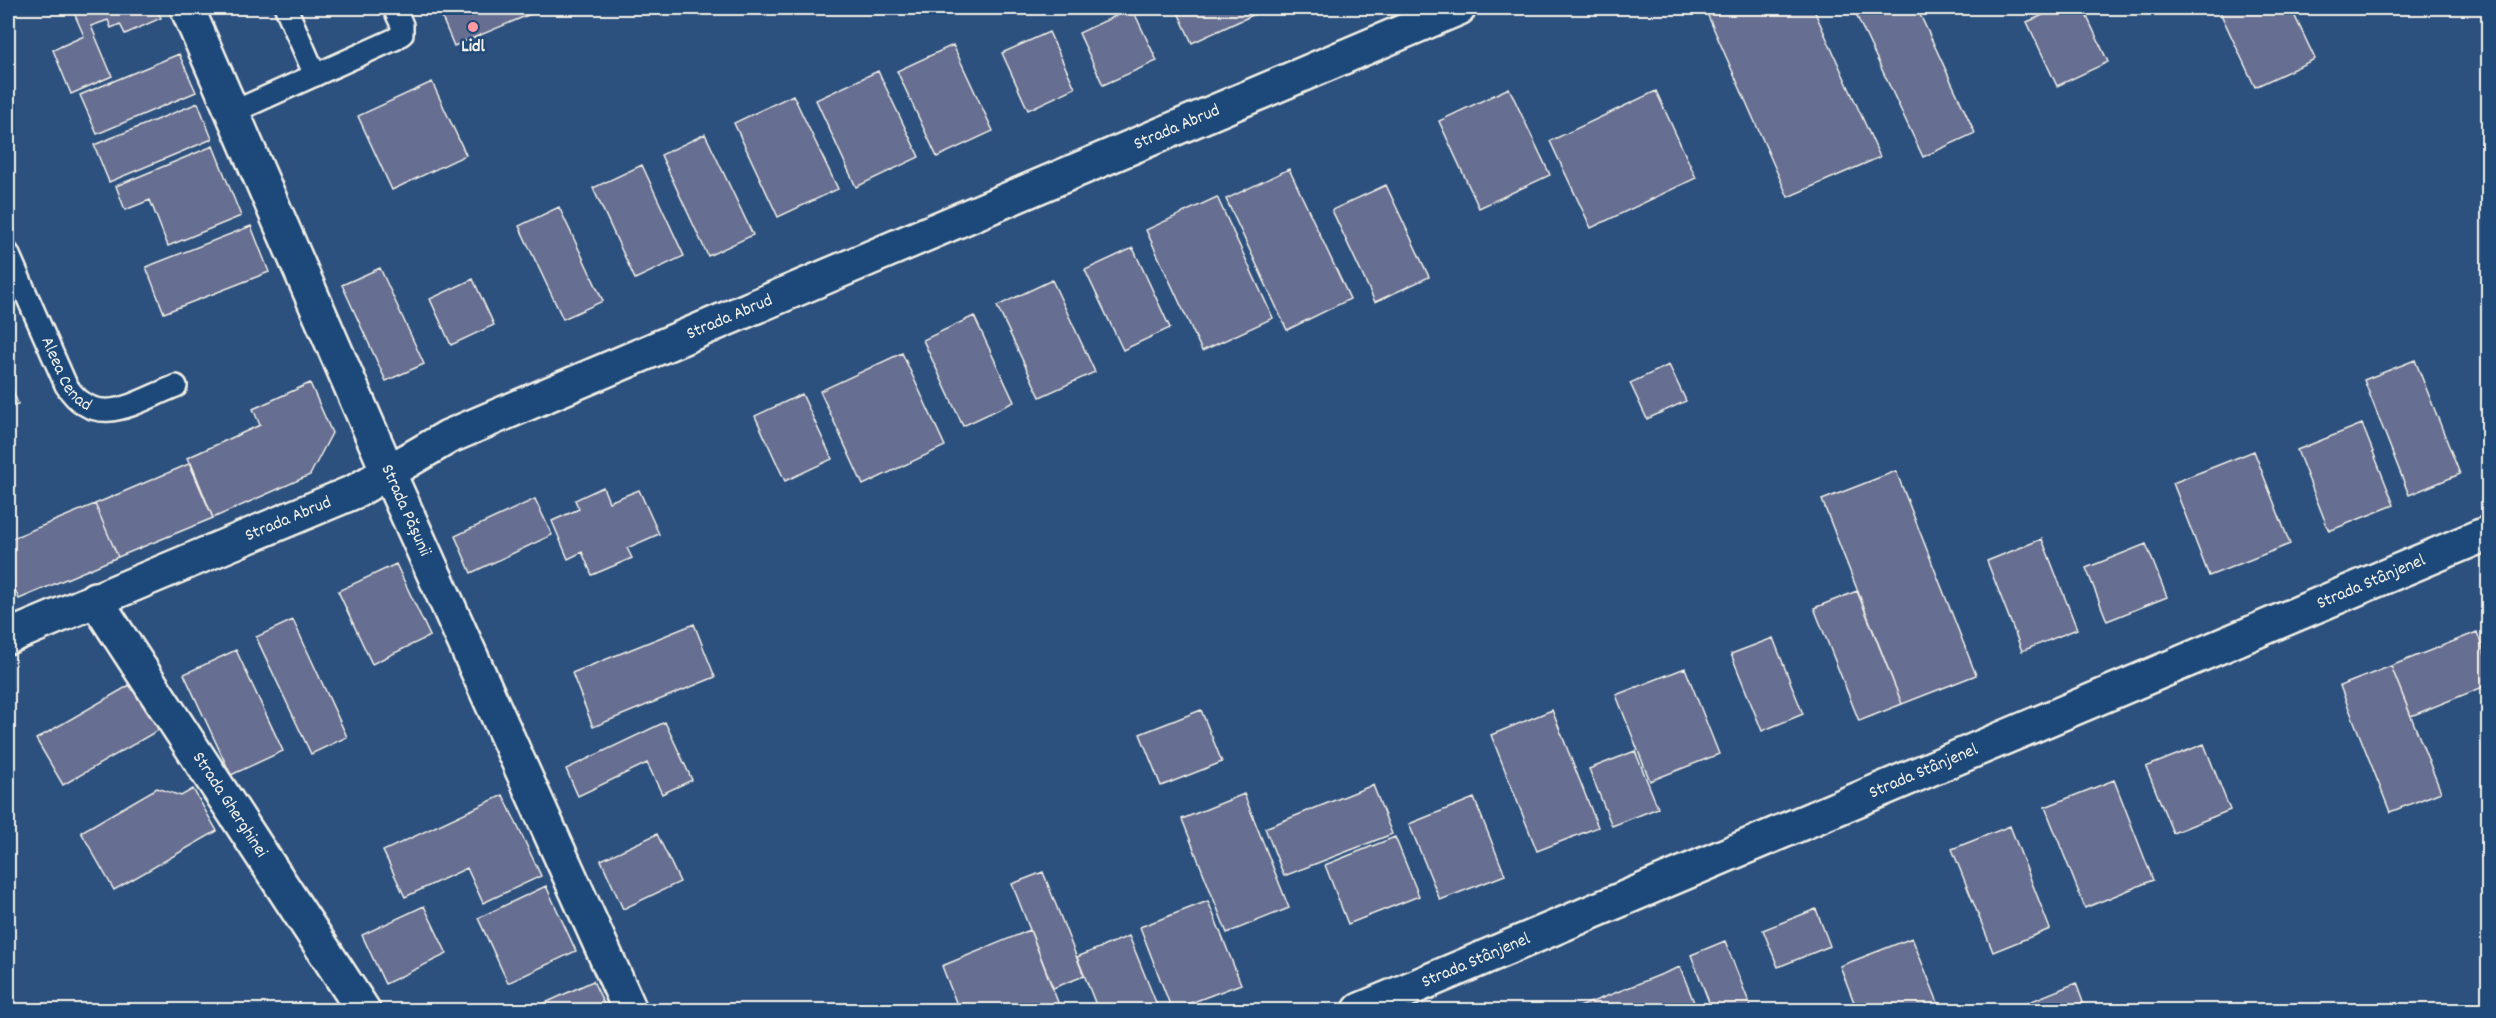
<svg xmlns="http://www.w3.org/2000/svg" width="2496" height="1018" viewBox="0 0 2496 1018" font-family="Dekko,sans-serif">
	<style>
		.building { fill: #666e92; stroke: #f4f1e8; stroke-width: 1.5 }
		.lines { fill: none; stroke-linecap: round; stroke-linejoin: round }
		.service-casing { stroke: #f4f1e8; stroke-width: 26 }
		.minor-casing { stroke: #f4f1e8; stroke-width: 38 }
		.tertiary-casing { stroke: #f4f1e8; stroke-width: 38 }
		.service { stroke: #1f4a7a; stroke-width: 21 }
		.minor { stroke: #1f4a7a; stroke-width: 33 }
		.tertiary { stroke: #1f4a7a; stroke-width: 33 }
		.poi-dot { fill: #ff9aa2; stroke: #1f4a7a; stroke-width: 2 }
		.labels { text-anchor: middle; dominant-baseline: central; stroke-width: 5; stroke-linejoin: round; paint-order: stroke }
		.poi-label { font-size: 18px; font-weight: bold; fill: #f4f1e8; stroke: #1f4a7a }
		.street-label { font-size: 18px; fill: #f4f1e8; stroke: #1f4a7a }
	</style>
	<rect width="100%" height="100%" fill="#2d517f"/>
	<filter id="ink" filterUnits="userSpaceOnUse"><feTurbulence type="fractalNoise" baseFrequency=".0167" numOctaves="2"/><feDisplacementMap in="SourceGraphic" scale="12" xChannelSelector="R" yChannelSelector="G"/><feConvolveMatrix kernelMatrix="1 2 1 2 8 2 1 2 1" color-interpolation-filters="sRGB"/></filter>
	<g filter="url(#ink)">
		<path class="building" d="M 72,8 L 156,8 L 161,18 L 125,34 L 120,24 L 111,28 L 108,20 L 91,26 L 112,76 L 71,94 L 53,50 L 84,36 Z
			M 438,8 L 545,8 L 454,46 Z
			M 1132,8 L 1157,61 L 1103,85 L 1079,33 Z
			M 1176,8 L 1268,8 L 1192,43 Z
			M 1709,8 L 1813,8 L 1880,157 L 1788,197 L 1705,9 Z
			M 1853,8 L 1917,8 L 1975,133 L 1923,157 Z
			M 2059,8 L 2083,8 L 2108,62 L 2057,86 L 2027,22 Z
			M 2225,8 L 2291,8 L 2315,59 L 2255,87 L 2219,10 Z
			M 1049,32 L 1075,88 L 1028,110 L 1002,53 Z
			M 953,45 L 993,131 L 937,157 L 897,71 Z
			M 179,54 L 196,92 L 97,134 L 80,95 Z
			M 878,71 L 919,157 L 856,187 L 816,100 Z
			M 432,82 L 466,155 L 392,190 L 358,116 Z
			M 1509,88 L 1550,175 L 1479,208 L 1439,121 Z
			M 1656,91 L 1696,178 L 1591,228 L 1550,141 Z
			M 793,95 L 838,189 L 778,217 L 734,123 Z
			M 198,103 L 212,139 L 109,182 L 94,145 Z
			M 705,134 L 753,235 L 708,256 L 661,155 Z
			M 213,146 L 241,216 L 168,246 L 150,200 L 125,210 L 116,186 Z
			M 642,165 L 684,256 L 635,279 L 593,188 Z
			M 1289,169 L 1350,299 L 1287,330 L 1226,199 Z
			M 1386,185 L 1429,277 L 1375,302 L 1332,210 Z
			M 1217,197 L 1273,318 L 1202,351 L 1146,230 Z
			M 559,207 L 603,301 L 563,319 L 519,226 Z
			M 251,226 L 269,272 L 164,313 L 146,267 Z
			M 1133,248 L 1170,328 L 1123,350 L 1085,270 Z
			M 380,268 L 424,364 L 386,381 L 342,285 Z
			M 473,279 L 494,325 L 451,345 L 430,299 Z
			M 1052,280 L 1095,372 L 1040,397 L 997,306 Z
			M 974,316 L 1014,402 L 963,426 L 923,340 Z
			M 902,353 L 945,446 L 863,485 L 820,391 Z
			M 2415,360 L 2460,474 L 2409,495 L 2364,380 Z
			M 1669,365 L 1686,401 L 1647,419 L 1630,383 Z
			M 8,377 L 18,404 L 8,409 Z
			M 310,383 L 332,433 L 310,475 L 213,518 L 187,458 L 260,425 L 253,409 Z
			M 802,394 L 832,459 L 785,481 L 755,416 Z
			M 2362,424 L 2394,505 L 2329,531 L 2297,450 Z
			M 2254,451 L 2290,544 L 2209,576 L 2173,483 Z
			M 191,463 L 213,518 L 118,557 L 95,504 Z
			M 1896,471 L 1976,675 L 1902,704 L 1822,500 Z
			M 603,487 L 609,502 L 639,490 L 659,534 L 627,548 L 632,558 L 592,575 L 582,552 L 568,559 L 552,521 L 579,509 L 575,500 Z
			M 535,499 L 552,535 L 471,573 L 455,536 Z
			M 95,504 L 118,557 L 19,599 L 8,574 L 8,540 Z
			M 2042,539 L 2077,629 L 2022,651 L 1987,561 Z
			M 2146,544 L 2167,597 L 2107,621 L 2086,568 Z
			M 396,564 L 430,636 L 372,664 L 338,591 Z
			M 8,574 L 15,591 L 8,594 Z
			M 1857,591 L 1902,704 L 1859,721 L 1814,608 Z
			M 293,620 L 347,737 L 311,754 L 256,637 Z
			M 694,624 L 715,677 L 593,727 L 572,673 Z
			M 2477,632 L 2488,663 L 2488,685 L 2411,716 L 2391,666 Z
			M 1773,638 L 1803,714 L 1762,731 L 1731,654 Z
			M 236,650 L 283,751 L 231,775 L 184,674 Z
			M 2391,666 L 2441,792 L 2390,812 L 2340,686 Z
			M 1685,668 L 1719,754 L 1650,781 L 1616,695 Z
			M 135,682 L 162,728 L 63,785 L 36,739 Z
			M 1201,710 L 1222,762 L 1161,786 L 1140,734 Z
			M 1552,710 L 1598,827 L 1537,851 L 1491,735 Z
			M 665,722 L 692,780 L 662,794 L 647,763 L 578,796 L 566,769 Z
			M 2204,744 L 2230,810 L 2173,833 L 2146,767 Z
			M 1635,751 L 1658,808 L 1612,826 L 1589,769 Z
			M 2114,780 L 2153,880 L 2085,908 L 2045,807 Z
			M 1373,785 L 1392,834 L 1284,876 L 1265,828 Z
			M 157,788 L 181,796 L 193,789 L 217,831 L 114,890 L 81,832 Z
			M 1244,794 L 1289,908 L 1227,933 L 1182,819 Z
			M 503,795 L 541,876 L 483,903 L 467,868 L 405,897 L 383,851 Z
			M 1474,798 L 1505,875 L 1440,900 L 1409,824 Z
			M 2010,826 L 2050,929 L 1993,952 L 1952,849 Z
			M 657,834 L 680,882 L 623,909 L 601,860 Z
			M 1395,837 L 1419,896 L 1348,924 L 1325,865 Z
			M 1043,872 L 1084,976 L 1053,988 L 1012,884 Z
			M 546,886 L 576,951 L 508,983 L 478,918 Z
			M 1208,901 L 1241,984 L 1172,1010 L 1140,927 Z
			M 424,906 L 447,954 L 385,984 L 362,935 Z
			M 1816,909 L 1830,946 L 1778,967 L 1763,930 Z
			M 1030,930 L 1061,1010 L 959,1010 L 942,966 Z
			M 1129,936 L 1159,1010 L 1098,1010 L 1077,957 Z
			M 1912,938 L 1941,1010 L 1857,1010 L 1840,966 Z
			M 1725,941 L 1752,1010 L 1712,1010 L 1691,955 Z
			M 1680,967 L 1697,1010 L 1572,1010 Z
			M 593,981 L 607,1010 L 530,1010 Z
			M 2076,983 L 2084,1005 L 2070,1010 L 2025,1010 L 2022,1005 Z"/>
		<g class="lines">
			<g class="service-casing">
				<g id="service">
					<path d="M 286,8 L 315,75"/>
					<path d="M 233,112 L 395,39 L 402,34 L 402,25 L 394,8"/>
					<path id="s1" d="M 8,253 L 66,385 C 96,432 135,402 176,386"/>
				</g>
			</g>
			<g class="minor-casing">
				<g id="minor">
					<path id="s2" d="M 95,599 L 363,1010"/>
					<path id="s3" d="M 8,637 L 356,491 L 448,437 L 1459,8"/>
					<path id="s4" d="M 1360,1010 L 2488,533"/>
				</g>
			</g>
			<g class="tertiary-casing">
				<g id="tertiary">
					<path id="s5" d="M 187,8 L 389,474 L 630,1010"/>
				</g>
			</g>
			<use href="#service" class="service"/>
			<use href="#minor" class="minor"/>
			<use href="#tertiary" class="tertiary"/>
		</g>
	</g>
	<circle class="poi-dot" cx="473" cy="27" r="6"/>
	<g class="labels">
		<g class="poi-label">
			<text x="473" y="47">Lidl</text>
		</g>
		<g class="street-label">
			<text stroke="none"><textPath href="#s3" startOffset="1276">Strada Abrud</textPath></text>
			<text stroke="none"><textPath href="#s3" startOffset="790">Strada Abrud</textPath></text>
			<text stroke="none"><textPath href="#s1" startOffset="135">Aleea Cenad</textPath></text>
			<text stroke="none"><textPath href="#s5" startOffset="548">Strada Pășunii</textPath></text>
			<text stroke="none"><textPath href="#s3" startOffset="304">Strada Abrud</textPath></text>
			<text stroke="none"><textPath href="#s4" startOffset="1098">Strada Stânjenel</textPath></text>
			<text stroke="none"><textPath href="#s4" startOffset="612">Strada Stânjenel</textPath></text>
			<text stroke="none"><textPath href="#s2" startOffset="246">Strada Gherghinei</textPath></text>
			<text stroke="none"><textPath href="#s4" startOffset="126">Strada Stânjenel</textPath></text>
		</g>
	</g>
	<rect width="2496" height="1018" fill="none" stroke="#1f4a7a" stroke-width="30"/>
	<rect x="15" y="15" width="2466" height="988" fill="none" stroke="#f4f1e8" stroke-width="2" filter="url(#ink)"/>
</svg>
